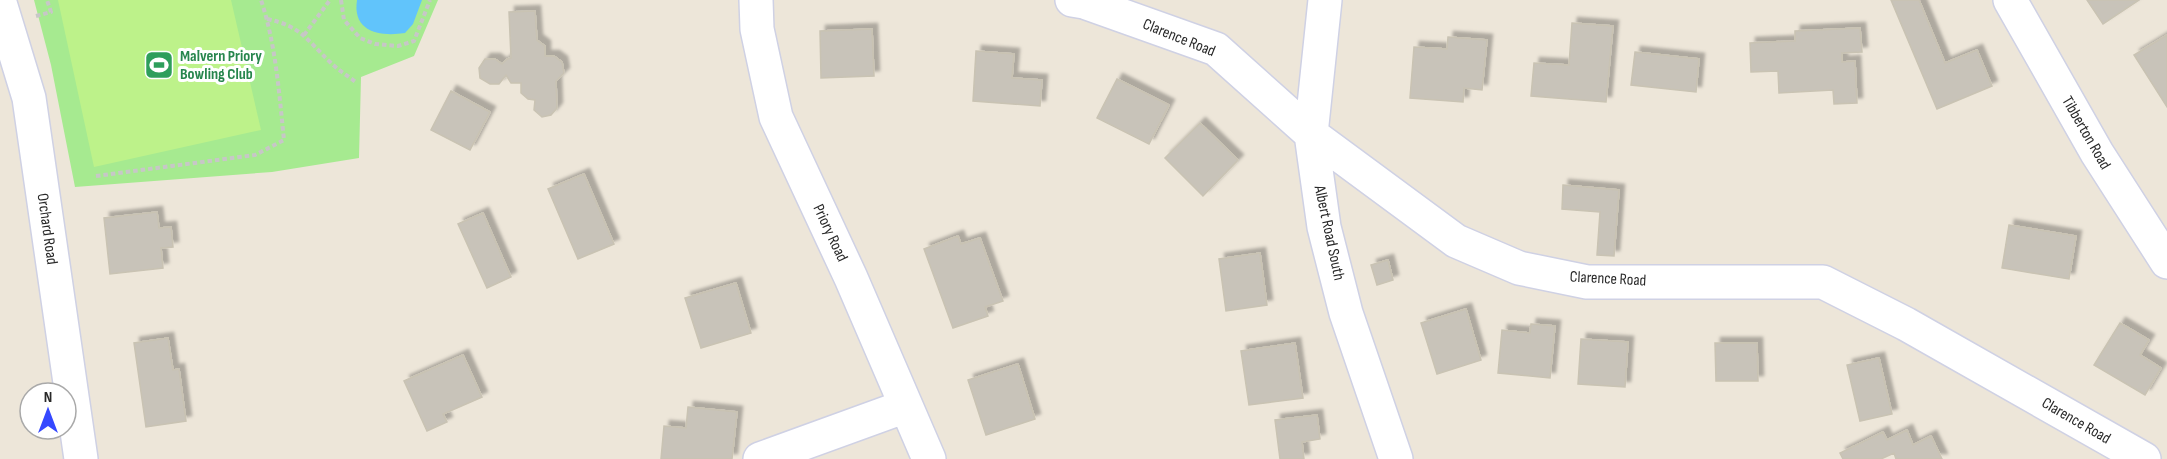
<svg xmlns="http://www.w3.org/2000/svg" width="2167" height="459" viewBox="0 0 2167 459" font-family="'Sofia Sans Condensed',sans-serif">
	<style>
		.green { fill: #a6ea90 }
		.pitch { fill: #bdf28a }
		.water { fill: #61c4fb }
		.building { fill: #c8c3b9; stroke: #c9c3b3; stroke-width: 1.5; filter: url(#shadow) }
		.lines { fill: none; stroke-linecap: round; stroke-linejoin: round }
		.minor-casing { stroke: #cfd1e4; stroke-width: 36 }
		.path { stroke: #c7c7c7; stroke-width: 4; stroke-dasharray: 4.5 3; stroke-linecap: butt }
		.minor { stroke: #fff; stroke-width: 33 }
		.labels { text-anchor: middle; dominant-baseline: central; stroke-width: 6; stroke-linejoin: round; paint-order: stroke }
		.street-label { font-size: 16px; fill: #292929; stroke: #fff }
		.leisure-label { font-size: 16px; font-weight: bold; fill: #27864d; stroke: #fff; text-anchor: start }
	</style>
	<defs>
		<filter id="shadow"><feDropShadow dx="5.5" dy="-5.5" stdDeviation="1.5" flood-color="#0004"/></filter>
	</defs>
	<rect width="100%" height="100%" fill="#ede6d9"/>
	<path class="green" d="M 34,0 L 438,0 L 414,56 L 361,77 L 359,158 L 272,172 L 75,187 L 51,65 Z"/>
	<path class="pitch" d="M 58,0 L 231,0 L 261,130 L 94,167 Z"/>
	<path class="water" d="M 357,0 L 422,0 L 413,24 L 405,33 C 380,37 352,32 357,0 Z"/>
	<path class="building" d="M 1891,0 L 1919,0 L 1945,63 L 1977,50 L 1992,86 L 1937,109 Z
		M 2087,0 L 2139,0 L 2103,24 Z
		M 535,11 L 537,40 L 545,46 L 545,56 L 554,56 L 562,62 L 564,73 L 556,81 L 557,108 L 551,115 L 542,117 L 534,110 L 535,100 L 528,99 L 521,93 L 521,83 L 511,83 L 506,75 L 499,84 L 490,84 L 480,78 L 479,68 L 485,59 L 495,59 L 502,64 L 507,59 L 511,58 L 509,12 Z
		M 1572,23 L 1613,26 L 1606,102 L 1531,96 L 1534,63 L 1569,65 Z
		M 1860,28 L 1862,52 L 1842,53 L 1842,62 L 1855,61 L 1857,103 L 1834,104 L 1833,90 L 1779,93 L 1778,71 L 1751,72 L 1750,43 L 1795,41 L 1795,31 Z
		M 872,29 L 874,76 L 821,78 L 820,31 Z
		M 2167,35 L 2167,107 L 2134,55 Z
		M 1448,37 L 1487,40 L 1482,90 L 1464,88 L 1463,102 L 1410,98 L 1414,47 L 1447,49 Z
		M 976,51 L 1014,54 L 1012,78 L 1042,80 L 1040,106 L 973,101 Z
		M 1635,52 L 1699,59 L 1696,92 L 1631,85 Z
		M 1117,79 L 1169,105 L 1149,144 L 1097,118 Z
		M 451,91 L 490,112 L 470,150 L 431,130 Z
		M 1200,123 L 1238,160 L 1203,196 L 1165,158 Z
		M 584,174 L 614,244 L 578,259 L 548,189 Z
		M 1563,185 L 1619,190 L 1614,256 L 1597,255 L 1600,212 L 1562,209 Z
		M 157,212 L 159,228 L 171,227 L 173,247 L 161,248 L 163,268 L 110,274 L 104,218 Z
		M 483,213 L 511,277 L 487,288 L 458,224 Z
		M 2009,225 L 2076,236 L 2069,279 L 2002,268 Z
		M 958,236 L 961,244 L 980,238 L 1003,301 L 985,307 L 988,316 L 953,328 L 924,249 Z
		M 1260,253 L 1267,305 L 1226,311 L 1219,259 Z
		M 1388,260 L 1393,280 L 1377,285 L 1371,265 Z
		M 736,283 L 751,333 L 701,348 L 685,298 Z
		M 1466,309 L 1481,360 L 1437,374 L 1421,323 Z
		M 2120,323 L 2149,340 L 2140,355 L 2161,368 L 2145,395 L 2094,365 Z
		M 1531,324 L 1555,326 L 1550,378 L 1498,373 L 1502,330 L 1530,333 Z
		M 168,338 L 173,370 L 179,369 L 186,421 L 146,427 L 134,343 Z
		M 1581,339 L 1628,342 L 1625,387 L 1578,384 Z
		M 1295,343 L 1303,398 L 1249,405 L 1241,351 Z
		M 1715,343 L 1757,343 L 1758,381 L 1716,381 Z
		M 463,355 L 482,397 L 443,414 L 447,422 L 427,431 L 404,381 Z
		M 1879,358 L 1892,414 L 1860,421 L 1847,365 Z
		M 1018,364 L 1035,419 L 986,435 L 968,380 Z
		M 688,407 L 737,412 L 732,459 L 661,459 L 664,426 L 686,428 Z
		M 1317,415 L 1320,439 L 1302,442 L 1304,459 L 1280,459 L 1275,420 Z
		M 1907,430 L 1913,445 L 1931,436 L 1942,459 L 1896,459 L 1894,453 L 1881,459 L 1843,459 L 1840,453 L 1883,432 L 1887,440 Z"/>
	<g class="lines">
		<g class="minor-casing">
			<path id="minor" d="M 756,0 L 757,29 L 776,117 L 851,278 L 929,459
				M 1072,0 L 1084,2 L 1216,49 L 1311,134 L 1456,241 L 1519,268 L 1587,282 L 1823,282 L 1906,324 L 2144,459
				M 1325,0 L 1311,134 L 1324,227 L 1346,313 L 1396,459
				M 2010,0 L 2097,153 L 2167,262
				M 0,3 L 29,98 L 81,459
				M 760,459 L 906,406"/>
		</g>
		<path class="path" d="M 341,0 L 344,20 L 360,38 L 375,44 L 398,46 L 414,41 L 430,0
			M 36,16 L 51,12 L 47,0
			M 267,19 C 301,26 307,40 330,62 C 338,70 348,76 357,83
			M 304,35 L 330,0
			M 96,176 L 255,155 L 284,140 C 279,93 276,45 261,0"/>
		<use href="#minor" class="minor"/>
	</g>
	<defs>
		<g id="stadium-square" transform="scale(1.5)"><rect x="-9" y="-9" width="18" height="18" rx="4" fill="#2e9e5b" stroke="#fff"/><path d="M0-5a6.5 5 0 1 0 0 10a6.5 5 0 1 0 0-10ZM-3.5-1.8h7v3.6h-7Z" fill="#fff"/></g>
	</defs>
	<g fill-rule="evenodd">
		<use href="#stadium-square" x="159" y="65"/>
	</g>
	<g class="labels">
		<g class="street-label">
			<text transform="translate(1179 38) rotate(22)">Clarence Road</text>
			<text transform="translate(2086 133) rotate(60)">Tibberton Road</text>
			<text transform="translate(47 229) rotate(82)">Orchard Road</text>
			<text transform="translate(830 233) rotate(65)">Priory Road</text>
			<text transform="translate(1329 233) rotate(78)">Albert Road South</text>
			<text transform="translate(1608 279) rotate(3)">Clarence Road</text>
			<text transform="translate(2076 421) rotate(30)">Clarence Road</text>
		</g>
		<g class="leisure-label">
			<text x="180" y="56">Malvern Priory<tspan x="180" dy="18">Bowling Club</tspan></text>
		</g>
	</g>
	<g transform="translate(48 411)"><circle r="28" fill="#ffffff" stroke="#a9a9a9" stroke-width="1.5"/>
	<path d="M0-4.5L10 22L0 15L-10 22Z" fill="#3548ff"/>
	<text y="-9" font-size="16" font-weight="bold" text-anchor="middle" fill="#292929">N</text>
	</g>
</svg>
